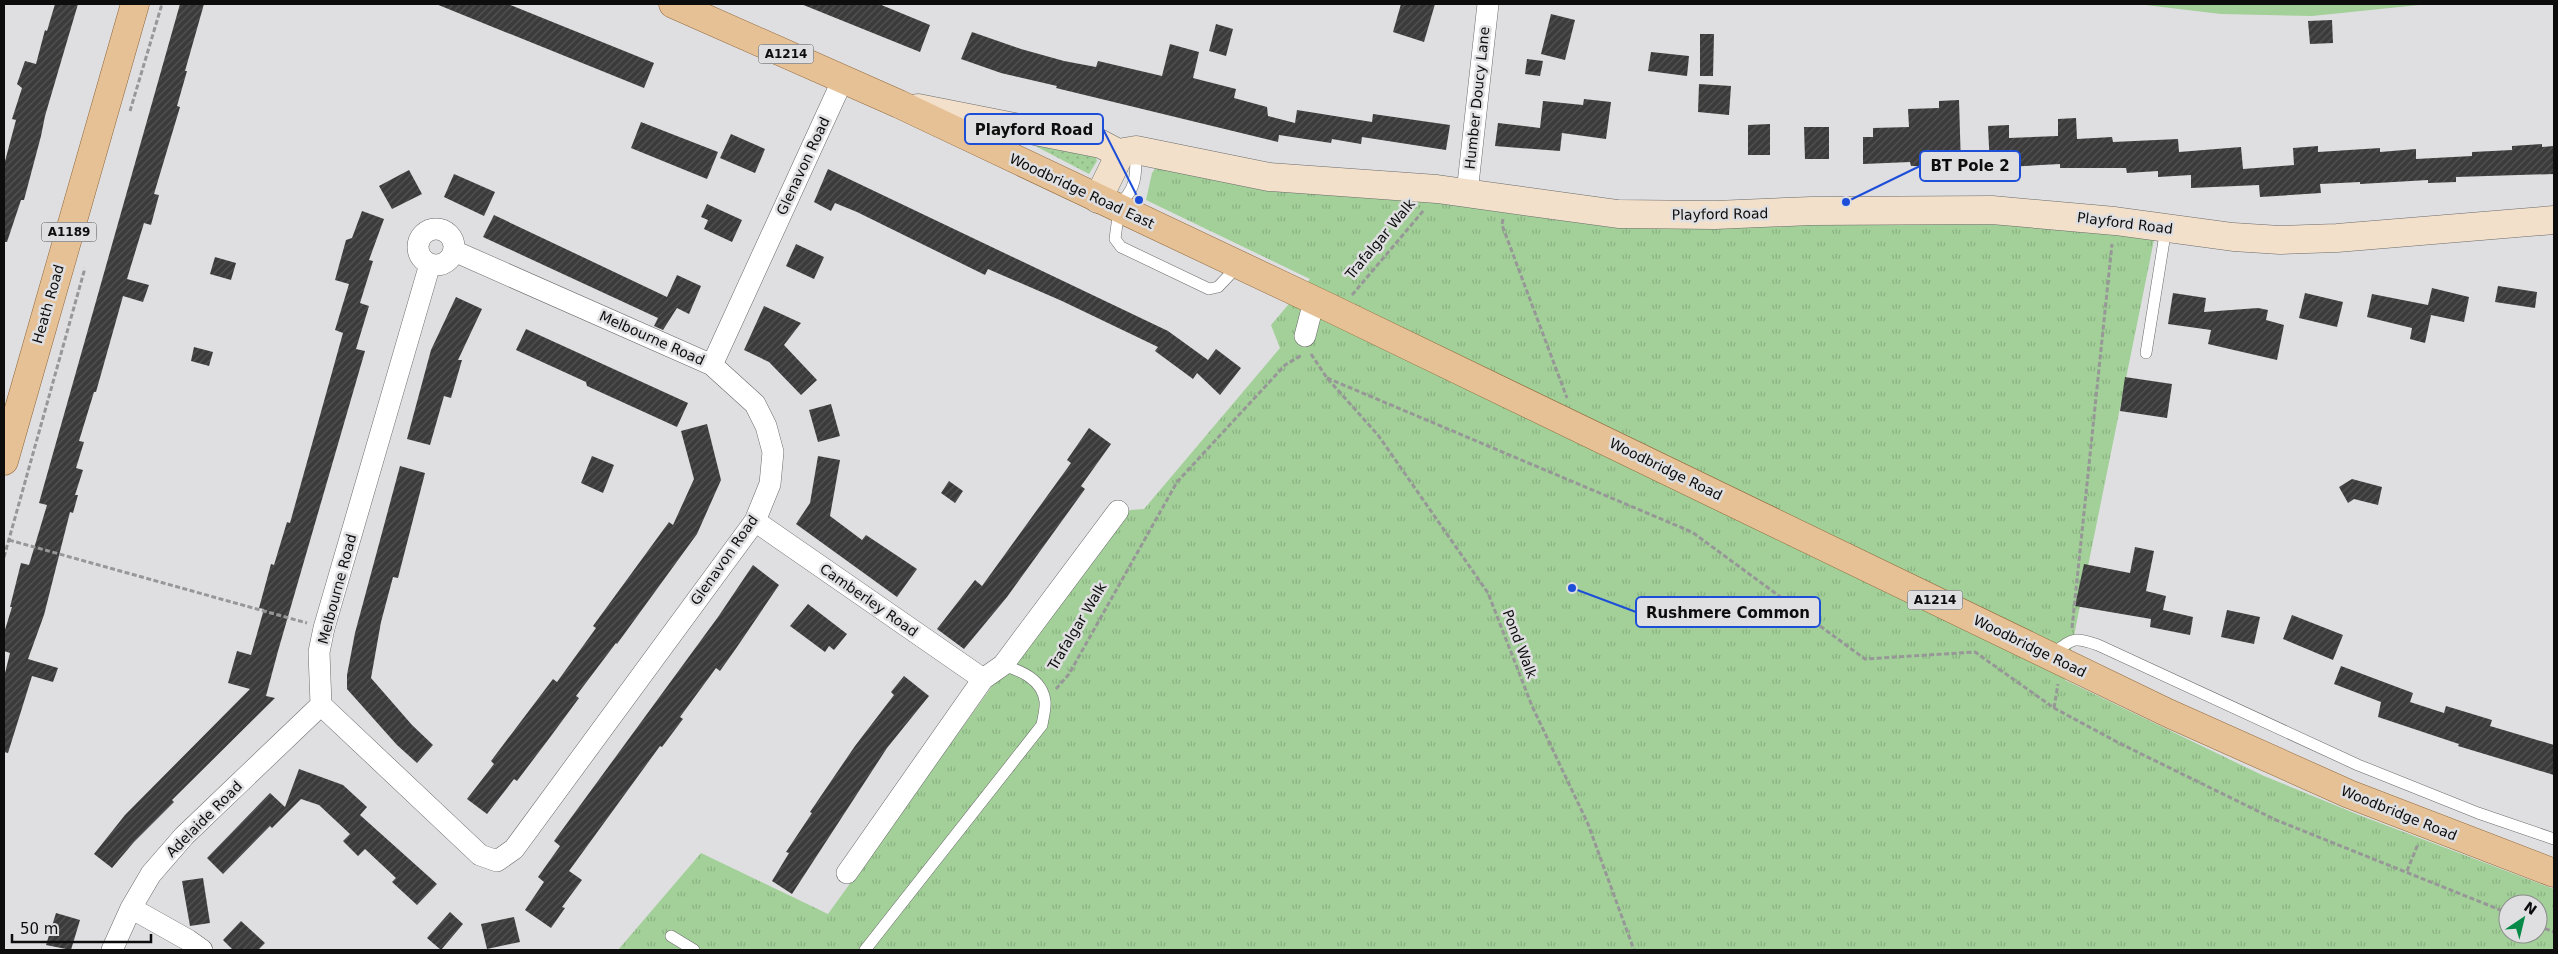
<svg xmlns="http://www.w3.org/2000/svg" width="2558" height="954" viewBox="0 0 2558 954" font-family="'DejaVu Sans',sans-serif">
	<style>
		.grass { fill: url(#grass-dots) }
		.park { fill: url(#park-tufts); fill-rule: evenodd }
		.pitch { fill: #a2d098 }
		.building { fill: url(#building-hatch) }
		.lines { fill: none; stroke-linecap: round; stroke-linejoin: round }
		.lane-casing { stroke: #6a6a6b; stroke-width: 12 }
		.street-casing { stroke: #6a6a6b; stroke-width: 22 }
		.secondary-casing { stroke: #6a6a6b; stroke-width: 29 }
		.primary-casing { stroke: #906739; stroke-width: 29 }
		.path { stroke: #979798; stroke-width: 3; stroke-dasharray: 5 2.5; stroke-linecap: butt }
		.lane { stroke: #fff; stroke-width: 11 }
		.street { stroke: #fff; stroke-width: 21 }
		.secondary { stroke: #f3e0ca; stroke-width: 28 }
		.primary { stroke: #e6c196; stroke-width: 28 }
		.labels { text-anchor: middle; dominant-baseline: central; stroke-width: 5; stroke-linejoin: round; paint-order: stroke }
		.shield { fill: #dfdfe1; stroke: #4c4c4d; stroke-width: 1 }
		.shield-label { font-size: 12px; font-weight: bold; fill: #0d0d0d }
		.street-label { font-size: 14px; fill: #0d0d0d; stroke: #dfdfe1 }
		.leader { fill: none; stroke: #1d4ed8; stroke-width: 2 }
		.callout-dot { fill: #1d4ed8; stroke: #dfdfe1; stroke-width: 2 }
		.callout { fill: #dfdfe1; stroke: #1d4ed8; stroke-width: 2 }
		.callout-label { font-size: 15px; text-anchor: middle; font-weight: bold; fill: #0d0d0d }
	</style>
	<defs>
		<pattern id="grass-dots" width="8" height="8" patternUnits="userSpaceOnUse" patternTransform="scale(1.25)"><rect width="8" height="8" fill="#a2d098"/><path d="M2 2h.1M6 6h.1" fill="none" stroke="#8ab182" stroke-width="1.8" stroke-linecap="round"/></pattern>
		<pattern id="park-tufts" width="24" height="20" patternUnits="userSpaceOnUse" patternTransform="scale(1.25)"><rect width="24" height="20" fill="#a2d098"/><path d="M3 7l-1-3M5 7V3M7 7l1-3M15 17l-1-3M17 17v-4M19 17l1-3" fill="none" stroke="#8ab182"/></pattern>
		<pattern id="building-hatch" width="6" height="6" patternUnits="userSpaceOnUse" patternTransform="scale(1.25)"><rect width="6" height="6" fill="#3c3b3b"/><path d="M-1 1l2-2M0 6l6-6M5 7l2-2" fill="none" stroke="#545454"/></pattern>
	</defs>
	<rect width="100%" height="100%" fill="#dfdfe1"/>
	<path class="grass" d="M 1018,137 L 1095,154 L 1097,161 L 1089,174 Z"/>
	<path class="park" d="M 1157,166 L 1748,226 L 1985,221 L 2048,225 L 2154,240 L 2065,680 L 2264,776 L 2359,815 L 2554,889 L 2554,950 L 618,950 L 701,853 L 828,914 L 990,689 L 1003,665 L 1118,511 L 1144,509 L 1280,348 L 1271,325 L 1310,279 L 1146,200 L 1152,173 ZM 2508,904 L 2538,904 L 2538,934 L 2508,934 Z"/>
	<path class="pitch" d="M 2137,4 L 2429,4 L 2312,16 L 2221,14 Z"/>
	<path class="building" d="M 55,4 L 78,4 L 45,116 L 41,136 L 24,200 L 21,200 L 7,242 L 4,242 L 4,165 L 16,120 L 12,119 L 22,88 L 17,84 L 25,61 L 36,64 L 45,30 L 47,31 Z
		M 180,4 L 204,4 L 185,71 L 187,71 L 177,106 L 180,107 L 154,194 L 159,195 L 151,225 L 144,223 L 127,279 L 149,285 L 143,302 L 123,296 L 96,392 L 94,392 L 79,441 L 84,442 L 76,468 L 83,470 L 75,495 L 78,495 L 73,513 L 70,512 L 44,615 L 28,659 L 58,668 L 53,682 L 32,676 L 8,753 L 4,752 L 4,677 L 10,653 L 4,651 L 4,633 L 12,607 L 10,607 L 21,563 L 29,565 L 47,505 L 39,503 Z
		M 436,4 L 508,4 L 654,63 L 644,88 Z
		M 801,4 L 879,4 L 930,25 L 920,52 Z
		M 1401,4 L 1435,4 L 1424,42 L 1393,32 Z
		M 1551,14 L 1575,20 L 1565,60 L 1541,54 Z
		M 2332,20 L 2333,43 L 2310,44 L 2308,21 Z
		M 1216,24 L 1233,29 L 1226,56 L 1209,51 Z
		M 972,32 L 1021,49 L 1064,61 L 1096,67 L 1098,61 L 1162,76 L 1170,44 L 1199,52 L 1193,78 L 1236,89 L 1234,98 L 1267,107 L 1268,116 L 1295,123 L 1297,110 L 1372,122 L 1373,114 L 1450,125 L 1446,150 L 1362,137 L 1361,144 L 1332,139 L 1331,143 L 1279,135 L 1278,142 L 1056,88 L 1057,86 L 1001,73 L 961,59 Z
		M 1700,34 L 1714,34 L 1713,76 L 1700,76 Z
		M 1651,52 L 1689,56 L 1687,76 L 1648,71 Z
		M 1527,59 L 1543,61 L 1540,76 L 1525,74 Z
		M 1699,84 L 1731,86 L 1729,115 L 1698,112 Z
		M 1584,99 L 1611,102 L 1606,139 L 1562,133 L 1560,151 L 1495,146 L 1498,123 L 1540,128 L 1543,101 L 1583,105 Z
		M 1959,100 L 1961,166 L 1911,166 L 1910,162 L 1863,164 L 1863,137 L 1873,137 L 1873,128 L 1909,127 L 1908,109 L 1939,108 L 1939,101 Z
		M 2076,118 L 2077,139 L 2112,137 L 2113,142 L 2178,139 L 2179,152 L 2241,147 L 2243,169 L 2294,165 L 2293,148 L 2318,146 L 2318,152 L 2380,148 L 2380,152 L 2416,149 L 2416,159 L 2472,156 L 2472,152 L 2512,150 L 2512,146 L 2542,144 L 2542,147 L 2554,146 L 2554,174 L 2456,177 L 2456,182 L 2428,183 L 2428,180 L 2360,184 L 2360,182 L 2320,184 L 2321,193 L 2260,197 L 2259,185 L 2191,188 L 2191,175 L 2158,177 L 2158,171 L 2127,173 L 2126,168 L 2060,168 L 2060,164 L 1990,168 L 1988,126 L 2009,125 L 2009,138 L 2058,136 L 2058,119 Z
		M 641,122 L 718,152 L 707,179 L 631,148 Z
		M 1770,124 L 1770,155 L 1748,155 L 1748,125 Z
		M 1804,127 L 1829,127 L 1829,159 L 1805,159 Z
		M 731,134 L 765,149 L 755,173 L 720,158 Z
		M 828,169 L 1168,331 L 1208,360 L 1216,349 L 1241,368 L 1220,395 L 1197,373 L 1193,379 L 1155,351 L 1158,347 L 1062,301 L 988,269 L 985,275 L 857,212 L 835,203 L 831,211 L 814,202 Z
		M 409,170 L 422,194 L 392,209 L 379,186 Z
		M 454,174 L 495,192 L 484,216 L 444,197 Z
		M 707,204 L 742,220 L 732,242 L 704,229 L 708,220 L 701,217 Z
		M 362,211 L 384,219 L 369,260 L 373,261 L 360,303 L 369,306 L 356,349 L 365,351 L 278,651 L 266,696 L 275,698 L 172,800 L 174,802 L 134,842 L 112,868 L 94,854 L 125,815 L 250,689 L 228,683 L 237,651 L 251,655 L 264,609 L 259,608 L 271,564 L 274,565 L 287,522 L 290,523 L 343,333 L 335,330 L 349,284 L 335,280 L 346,240 L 352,238 Z
		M 494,215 L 667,297 L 677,275 L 701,286 L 689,314 L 677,308 L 663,330 L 654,326 L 658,318 L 483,237 Z
		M 796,244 L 824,257 L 814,279 L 786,266 Z
		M 215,257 L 236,263 L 231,280 L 210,274 Z
		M 2498,286 L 2537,292 L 2535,308 L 2495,302 Z
		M 2432,288 L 2469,297 L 2464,322 L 2431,315 L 2425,343 L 2410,339 L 2412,328 L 2367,317 L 2372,294 L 2428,305 Z
		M 2173,293 L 2206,298 L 2204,312 L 2258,308 L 2268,310 L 2266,320 L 2284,325 L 2277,360 L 2208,344 L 2211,330 L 2168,324 Z
		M 2305,293 L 2343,302 L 2337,327 L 2299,318 Z
		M 456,297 L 482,309 L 458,360 L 462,360 L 451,398 L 444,396 L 430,445 L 407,439 L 431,350 Z
		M 764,306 L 801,323 L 784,345 L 817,380 L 801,395 L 769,362 L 744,350 Z
		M 526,329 L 688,403 L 677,427 L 587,386 L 586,382 L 516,350 Z
		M 194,347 L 213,352 L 209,366 L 191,361 Z
		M 2125,377 L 2172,384 L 2167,418 L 2120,411 Z
		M 831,404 L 840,436 L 818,442 L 809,410 Z
		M 707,424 L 721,480 L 697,534 L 617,644 L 616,643 L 576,696 L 579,698 L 551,736 L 517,781 L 514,779 L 487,814 L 467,799 L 494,764 L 491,761 L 553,679 L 557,682 L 596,628 L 593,626 L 669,522 L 673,525 L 694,479 L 681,431 Z
		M 1089,428 L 1111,444 L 1081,486 L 1085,489 L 1007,597 L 964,649 L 937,629 L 975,580 L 982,586 L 1071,463 L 1067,460 Z
		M 592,456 L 614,465 L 603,493 L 581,483 Z
		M 818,456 L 840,460 L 830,516 L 862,540 L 866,535 L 917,569 L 897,597 L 796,524 L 810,503 Z
		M 400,466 L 425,473 L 398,578 L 393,577 L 381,622 L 371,678 L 412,725 L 433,745 L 417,763 L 397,745 L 347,689 L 347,675 L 355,633 Z
		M 2352,479 L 2382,487 L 2378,505 L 2354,499 L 2348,503 L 2339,487 Z
		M 949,481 L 963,491 L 955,503 L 941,493 Z
		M 2135,547 L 2154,551 L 2146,591 L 2166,596 L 2163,610 L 2193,617 L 2190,635 L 2150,627 L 2151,619 L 2075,606 L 2084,564 L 2130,573 Z
		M 753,565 L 779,585 L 737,647 L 720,671 L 716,668 L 680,717 L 683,719 L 662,747 L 660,746 L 569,871 L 582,880 L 562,907 L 565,908 L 551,928 L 525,910 L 544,882 L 538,877 L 560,846 L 554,841 L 718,617 Z
		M 808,604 L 847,634 L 834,650 L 829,646 L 825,652 L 790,626 Z
		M 2227,610 L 2260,617 L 2254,644 L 2221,637 Z
		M 2292,615 L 2343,635 L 2333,660 L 2283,639 Z
		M 2341,666 L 2413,693 L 2410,702 L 2444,713 L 2446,706 L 2492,720 L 2490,726 L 2554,745 L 2554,775 L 2458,746 L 2459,744 L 2378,717 L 2381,702 L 2334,684 Z
		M 904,676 L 929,696 L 887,748 L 792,894 L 772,881 L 789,853 L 786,852 L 812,813 L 810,812 L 855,746 L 894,695 L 891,692 Z
		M 299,769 L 343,785 L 367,807 L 360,815 L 437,884 L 417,905 L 392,882 L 396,878 L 365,849 L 358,856 L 343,841 L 350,834 L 319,805 L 301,799 L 272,828 L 270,826 L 223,874 L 207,858 L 270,793 L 285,807 Z
		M 203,878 L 210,923 L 190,926 L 182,881 Z
		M 450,912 L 463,924 L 441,950 L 427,938 Z
		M 56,913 L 80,920 L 71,950 L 46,945 Z
		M 514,917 L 520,942 L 487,949 L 481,924 Z
		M 241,921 L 265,943 L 258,950 L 233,950 L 223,940 Z"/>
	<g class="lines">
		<g class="lane-casing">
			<path id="lane" d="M 1116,205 C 1137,193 1137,171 1135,150
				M 1119,209 L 1115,239 L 1121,247 L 1209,289 L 1218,287 L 1238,266
				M 2146,353 L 2166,228
				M 2051,655 C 2073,639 2072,636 2098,645 L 2358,765 L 2478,813 L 2554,839
				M 671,936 L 694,950
				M 865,950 L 1042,725 C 1043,718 1046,708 1045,701 C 1042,679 1021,671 1003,665"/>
		</g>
		<g class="street-casing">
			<path id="street" d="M 1467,193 L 1488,4
				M418 247a18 18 0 1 1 36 0a18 18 0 1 1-36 0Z
				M 430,264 L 324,628 L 319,652 L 321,705 L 480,855 L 497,861 L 514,849 L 755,521 L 770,484 L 773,452 L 766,426 L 755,404 L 712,365 L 454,251
				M 1305,336 L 1314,301
				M 712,365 L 843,79
				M 755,521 L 983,679
				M 847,873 L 983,679 L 1003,665 L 1118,511
				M 131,908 L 188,940 L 202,950
				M 112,950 L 131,908 L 151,874 L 184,836 L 321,705"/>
		</g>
		<g class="secondary-casing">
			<path id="secondary" d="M 918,108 L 1101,144 L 1116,152 L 1119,156
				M 1098,199 L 1119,156 L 1124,152 L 1136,150 L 1269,177 L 1437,189 L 1618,214 L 1715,215 L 1811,211 L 1992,210 L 2115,221 L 2233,237 L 2280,240 L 2337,238 L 2554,220"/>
		</g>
		<g class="primary-casing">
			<path id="primary" d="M 673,4 L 899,104 L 1326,306 L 2168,713 L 2349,794 L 2554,873
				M 4,461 L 135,4"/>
		</g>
		<path class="path" d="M 130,111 L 162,4
			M 1503,219 L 1502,225 L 1567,398
			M 1352,295 L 1424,210
			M 1311,354 L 1327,378 L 1378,435 L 1488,593 L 1532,706 L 1588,824 L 1634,950
			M 1327,378 L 1692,532 L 1865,659 L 1975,652 L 2054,708 L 2119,743 L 2276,820 L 2508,913
			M 9,540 L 307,623
			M 4,557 L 85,268
			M 2072,628 L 2112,244
			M 1056,689 L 1069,674 L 1177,482 L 1285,365 L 1302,355
			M 2054,708 L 2058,684
			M 2407,871 L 2418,844
			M 2538,926 L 2554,932"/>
		<use href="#lane" class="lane"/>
		<use href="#street" class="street"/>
		<use href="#secondary" class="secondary"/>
		<use href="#primary" class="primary"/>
	</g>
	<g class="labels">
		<g class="shield">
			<rect x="758.5" y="44.5" width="55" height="19" rx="4"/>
			<rect x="41.5" y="222.5" width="55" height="19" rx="4"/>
			<rect x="1907.5" y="590.5" width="55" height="19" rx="4"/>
		</g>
		<g class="shield-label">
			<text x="786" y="54">A1214</text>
			<text x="69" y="232">A1189</text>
			<text x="1935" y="600">A1214</text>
		</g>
		<g class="street-label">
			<text transform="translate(1477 98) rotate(-84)">Humber Doucy Lane</text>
			<text transform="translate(803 166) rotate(-65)">Glenavon Road</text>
			<text transform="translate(1082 191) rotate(25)">Woodbridge Road East</text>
			<text transform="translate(1720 214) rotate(-1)">Playford Road</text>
			<text transform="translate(2125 223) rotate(7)">Playford Road</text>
			<text transform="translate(1380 239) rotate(-50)">Trafalgar Walk</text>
			<text transform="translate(48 304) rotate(-74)">Heath Road</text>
			<text transform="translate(652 338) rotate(24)">Melbourne Road</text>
			<text transform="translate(1666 469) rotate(26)">Woodbridge Road</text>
			<text transform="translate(724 560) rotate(-55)">Glenavon Road</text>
			<text transform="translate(337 589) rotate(-75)">Melbourne Road</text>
			<text transform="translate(869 600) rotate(35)">Camberley Road</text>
			<text transform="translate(1077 626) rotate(-59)">Trafalgar Walk</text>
			<text transform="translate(1520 644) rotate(69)">Pond Walk</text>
			<text transform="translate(2030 646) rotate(26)">Woodbridge Road</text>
			<text transform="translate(2399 813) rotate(22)">Woodbridge Road</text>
			<text transform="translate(204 819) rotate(-45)">Adelaide Road</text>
		</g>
	</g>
	<path class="leader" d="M1139 200L1103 129M1846 202L1920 166M1572 588L1636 612"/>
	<g class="callout-dot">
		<circle cx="1139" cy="200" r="5"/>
		<circle cx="1846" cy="202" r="5"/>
		<circle cx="1572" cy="588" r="5"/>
	</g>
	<g class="callout">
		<rect x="965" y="114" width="138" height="30" rx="5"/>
		<rect x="1920" y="151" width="100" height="30" rx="5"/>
		<rect x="1636" y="597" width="184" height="30" rx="5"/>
	</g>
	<g class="callout-label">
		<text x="1034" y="135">Playford Road</text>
		<text x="1970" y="171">BT Pole 2</text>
		<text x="1728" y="618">Rushmere Common</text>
	</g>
	<rect width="2558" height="954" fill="none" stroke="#0d0d0d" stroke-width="10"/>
	<g transform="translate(2523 919) rotate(35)"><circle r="24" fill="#dfdfe1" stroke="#8b8b8c"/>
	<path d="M0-4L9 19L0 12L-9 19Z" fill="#078a47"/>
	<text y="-8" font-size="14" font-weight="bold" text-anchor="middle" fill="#0d0d0d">N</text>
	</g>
	<path d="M12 934v8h139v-8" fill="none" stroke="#0d0d0d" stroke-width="2.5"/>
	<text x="20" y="934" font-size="15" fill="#0d0d0d" stroke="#dfdfe1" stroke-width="4" paint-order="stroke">50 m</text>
</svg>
